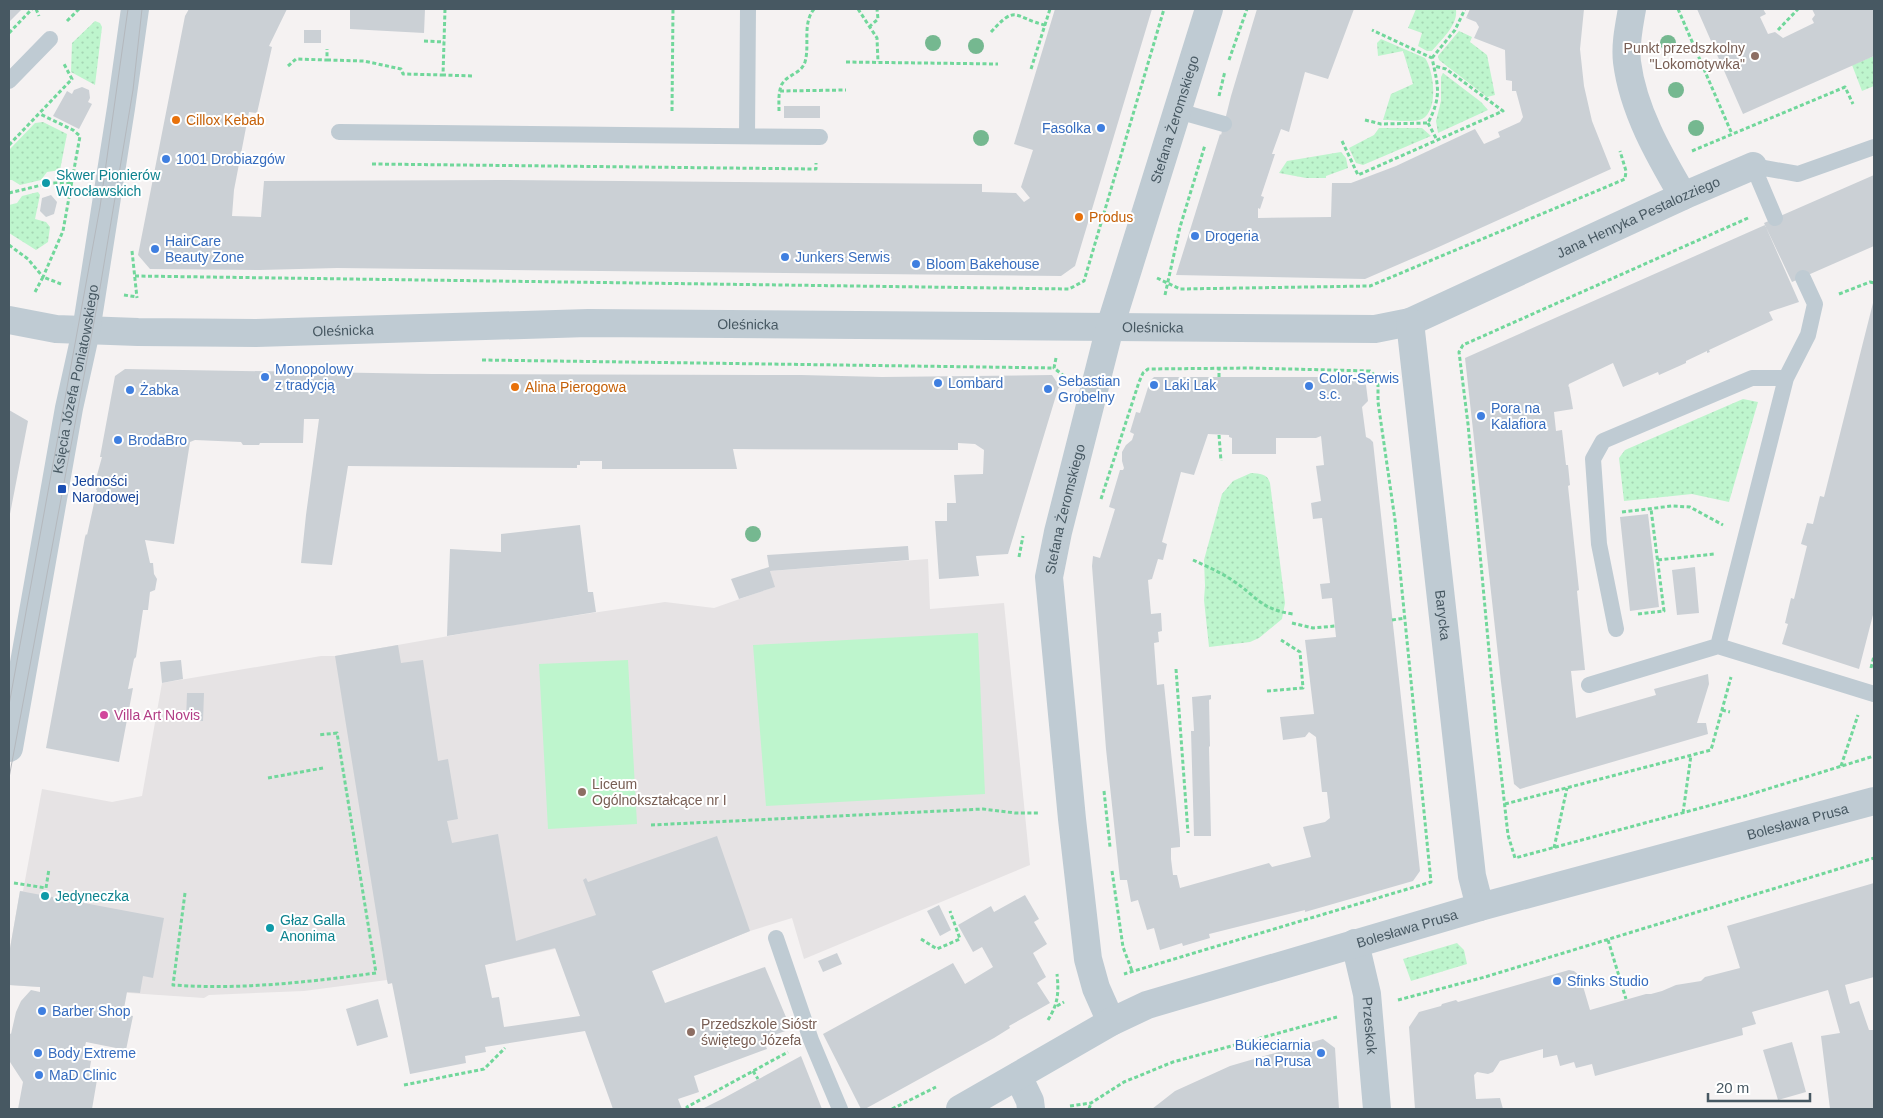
<svg xmlns="http://www.w3.org/2000/svg" width="1883" height="1118" viewBox="0 0 1883 1118" font-family="Arial,sans-serif">
	<style>
		.education { fill: #e6e3e4 }
		.green { fill: url(#green-dots) }
		.pitch { fill: #bef5cd }
		.building { fill: #cbd0d5; fill-rule: evenodd }
		.lines { fill: none; stroke-linecap: round; stroke-linejoin: round }
		.path { stroke: #71d79b; stroke-width: 3; stroke-dasharray: 4 2.5; stroke-linecap: butt }
		.service { stroke: #bfcbd3; stroke-width: 16 }
		.minor { stroke: #bfcbd3; stroke-width: 28 }
		.tertiary { stroke: #bfcbd3; stroke-width: 28 }
		.tram { stroke: #b4b8bd; stroke-width: 1 }
		.tree { fill: #75b890 }
		.education-dot { fill: #8d6e63; stroke: #fff; stroke-width: 2 }
		.food-dot { fill: #e8710a; stroke: #fff; stroke-width: 2 }
		.shop-dot { fill: #3f7fe0; stroke: #fff; stroke-width: 2 }
		.culture-dot { fill: #0f9aa8; stroke: #fff; stroke-width: 2 }
		.transit-dot { fill: #1a4fb4; stroke: #fff; stroke-width: 2 }
		.hotel-dot { fill: #d1479c; stroke: #fff; stroke-width: 2 }
		.labels { text-anchor: middle; dominant-baseline: central; stroke-width: 4; stroke-linejoin: round; paint-order: stroke }
		.education-label { font-size: 14px; fill: #785e54; stroke: #fff; text-anchor: start }
		.food-label { font-size: 14px; fill: #c56008; stroke: #fff; text-anchor: start }
		.street-label { font-size: 14px; fill: #475862; stroke: #fff }
		.shop-label { font-size: 14px; fill: #366cbe; stroke: #fff; text-anchor: start }
		.culture-label { font-size: 14px; fill: #0d838f; stroke: #fff; text-anchor: start }
		.transit-label { font-size: 14px; fill: #164399; stroke: #fff; text-anchor: start }
		.hotel-label { font-size: 14px; fill: #b23c85; stroke: #fff; text-anchor: start }
	</style>
	<defs>
		<pattern id="green-dots" width="8" height="8" patternUnits="userSpaceOnUse" patternTransform="scale(1.25)"><rect width="8" height="8" fill="#bef5cd"/><path d="M2 2h.1M6 6h.1" fill="none" stroke="#a5d4b3" stroke-width="1.8" stroke-linecap="round"/></pattern>
	</defs>
	<rect width="100%" height="100%" fill="#f5f2f2"/>
	<path class="education" d="M 928,559 L 930,609 L 1004,603 L 1030,865 L 804,959 L 792,918 L 750,931 L 652,971 L 585,942 L 485,965 L 388,984 L 387,980 L 304,991 L 209,995 L 204,998 L 9,985 L 9,954 L 20,891 L 23,891 L 42,789 L 112,802 L 142,796 L 162,683 L 321,656 L 335,656 L 500,627 L 665,602 L 714,608 L 774,587 L 770,571 Z"/>
	<path class="green" d="M 1416,9 L 1452,9 L 1456,10 C 1458,25 1441,40 1432,51 L 1427,51 L 1418,46 L 1422,33 L 1408,28 Z
		M 95,21 L 100,23 L 102,27 L 95,85 L 71,72 L 72,43 Z
		M 1459,31 L 1472,37 L 1470,42 L 1487,55 L 1495,95 L 1487,97 L 1439,60 L 1438,56 Z
		M 1381,39 L 1425,58 C 1434,71 1439,110 1422,119 C 1415,123 1392,120 1383,120 L 1391,94 L 1413,84 L 1403,51 L 1378,56 L 1377,43 Z
		M 1874,56 L 1874,86 L 1862,91 L 1852,65 Z
		M 1443,73 L 1481,102 L 1488,110 L 1438,133 L 1436,121 L 1441,101 L 1441,77 Z
		M 43,122 L 67,134 L 60,170 L 47,172 L 41,180 L 20,185 L 12,180 L 9,180 L 9,150 L 35,123 Z
		M 1379,128 L 1422,128 L 1431,136 L 1363,165 L 1356,163 L 1349,148 L 1374,135 Z
		M 1341,152 L 1346,158 L 1348,168 L 1326,176 L 1326,178 L 1306,178 L 1279,173 L 1287,161 Z
		M 38,192 L 40,195 L 35,219 L 46,222 L 50,227 L 48,242 L 36,250 L 9,233 L 9,205 L 17,203 L 22,196 Z
		M 1743,399 L 1758,402 L 1729,502 L 1692,494 L 1624,501 L 1619,458 L 1625,450 Z
		M 1251,473 C 1260,474 1267,473 1270,483 L 1285,603 L 1282,619 L 1259,638 L 1250,642 L 1209,647 L 1204,600 L 1205,586 L 1204,560 L 1222,494 L 1233,481 Z
		M 1457,943 L 1464,950 L 1467,964 L 1411,981 L 1403,959 Z"/>
	<path class="pitch" d="M 978,633 L 985,794 L 766,806 L 753,645 Z
		M 628,660 L 637,824 L 548,829 L 539,664 Z"/>
	<path class="building" d="M 9,9 L 22,9 L 9,22 Z
		M 189,9 L 287,9 L 269,46 L 272,47 L 257,113 L 249,112 L 234,190 L 232,216 L 261,217 L 264,181 L 499,180 L 982,184 L 982,192 L 1016,193 L 1024,202 L 1030,198 L 1021,187 L 1033,150 L 1014,144 L 1055,9 L 1152,9 L 1075,266 L 1061,276 L 337,268 L 260,270 L 150,269 L 138,255 L 185,16 Z
		M 350,9 L 425,9 L 424,33 L 350,29 Z
		M 1257,9 L 1354,9 L 1328,79 L 1305,72 L 1289,132 L 1281,129 L 1273,151 L 1272,154 L 1275,154 L 1261,196 L 1264,197 L 1260,209 L 1258,208 L 1258,218 L 1331,217 L 1332,183 L 1351,183 L 1396,166 L 1475,129 L 1484,144 L 1500,137 L 1498,132 L 1520,122 L 1523,117 L 1516,91 L 1512,91 L 1512,81 L 1506,80 L 1505,50 L 1474,38 L 1479,27 L 1476,22 L 1466,18 L 1470,9 L 1584,9 L 1580,49 L 1584,86 L 1592,121 L 1611,169 L 1432,250 L 1365,279 L 1176,275 L 1220,134 L 1221,135 L 1224,124 L 1231,96 Z
		M 1697,9 L 1763,9 L 1766,14 L 1760,17 L 1768,34 L 1775,32 L 1783,38 L 1814,23 L 1812,19 L 1815,15 L 1812,9 L 1874,9 L 1874,56 L 1743,114 Z
		M 304,30 L 321,30 L 321,43 L 304,43 Z
		M 82,87 L 89,90 L 90,98 L 88,102 L 92,104 L 79,129 L 53,116 L 67,91 L 72,94 L 74,90 Z
		M 784,106 L 820,106 L 820,118 L 784,118 Z
		M 1874,175 L 1874,246 L 1792,282 L 1764,223 Z
		M 51,195 L 57,202 L 54,214 L 46,217 L 40,211 L 42,198 Z
		M 1765,225 L 1799,302 L 1769,312 L 1773,320 L 1709,350 L 1710,352 L 1707,353 L 1707,351 L 1686,361 L 1686,363 L 1659,375 L 1658,372 L 1623,387 L 1613,363 L 1569,384 L 1568,387 L 1569,386 L 1573,409 L 1554,412 L 1556,431 L 1562,430 L 1566,465 L 1568,465 L 1570,485 L 1568,486 L 1579,590 L 1577,591 L 1585,670 L 1571,671 L 1576,718 L 1656,695 L 1654,689 L 1708,674 L 1709,684 L 1697,723 L 1706,723 L 1708,734 L 1520,789 L 1514,784 L 1501,682 L 1465,358 Z
		M 1874,299 L 1874,611 L 1859,669 L 1782,644 L 1788,624 L 1785,623 L 1791,598 L 1794,599 L 1807,546 L 1801,544 L 1807,523 L 1813,524 L 1820,496 L 1824,497 Z
		M 125,369 L 432,374 L 801,375 L 882,377 L 1052,375 L 1060,387 L 1058,389 L 1008,554 L 976,556 L 979,576 L 939,579 L 935,521 L 947,521 L 947,503 L 956,503 L 954,475 L 983,474 L 984,450 L 975,444 L 958,443 L 958,450 L 733,449 L 737,469 L 602,469 L 602,461 L 580,461 L 580,465 L 577,465 L 577,468 L 348,466 L 332,565 L 301,563 L 306,515 L 319,419 L 304,419 L 303,443 L 260,443 L 259,445 L 243,445 L 241,442 L 195,440 L 190,442 L 174,544 L 145,540 L 150,563 L 153,563 L 154,574 L 157,579 L 155,590 L 150,592 L 148,610 L 143,610 L 136,657 L 134,659 L 128,689 L 133,688 L 119,762 L 46,748 L 85,537 L 86,534 L 87,535 L 97,490 L 96,490 L 99,480 L 97,475 L 102,457 L 100,457 L 115,376 Z
		M 1154,377 L 1322,377 L 1327,383 L 1339,383 L 1344,377 L 1357,377 L 1366,385 L 1368,401 L 1362,407 L 1366,437 L 1370,439 L 1373,442 L 1420,871 L 1413,881 L 1305,912 L 1305,910 L 1209,934 L 1210,938 L 1183,946 L 1182,943 L 1160,950 L 1154,928 L 1147,930 L 1138,900 L 1131,902 L 1127,880 L 1120,880 L 1106,749 L 1092,566 L 1093,556 L 1100,558 L 1115,509 L 1109,507 L 1120,470 L 1123,470 L 1124,468 L 1122,461 L 1122,452 L 1126,445 L 1132,440 L 1134,434 L 1130,432 L 1136,412 L 1140,413 L 1150,381 ZM 1208,434 L 1229,435 L 1229,437 L 1232,438 L 1232,454 L 1276,454 L 1276,438 L 1316,438 L 1321,436 L 1324,465 L 1316,466 L 1321,501 L 1311,503 L 1313,519 L 1322,518 L 1330,583 L 1320,584 L 1322,599 L 1332,598 L 1336,637 L 1305,640 L 1314,714 L 1280,717 L 1283,740 L 1305,737 L 1309,732 L 1316,737 L 1322,792 L 1327,792 L 1330,818 L 1325,822 L 1303,827 L 1311,857 L 1272,867 L 1269,863 L 1180,888 L 1177,875 L 1173,875 L 1171,859 L 1171,848 L 1180,847 L 1180,839 L 1164,684 L 1157,685 L 1154,643 L 1159,642 L 1158,632 L 1162,631 L 1161,613 L 1151,614 L 1148,580 L 1152,579 L 1158,559 L 1163,560 L 1167,544 L 1162,542 L 1181,472 L 1194,475 Z
		M 9,410 L 28,421 L 10,514 L 9,514 Z
		M 1648,514 L 1659,607 L 1630,611 L 1620,517 Z
		M 580,525 L 588,592 L 593,592 L 596,612 L 447,636 L 450,549 L 501,552 L 501,534 Z
		M 908,546 L 909,560 L 770,571 L 775,587 L 739,599 L 731,579 L 769,567 L 767,555 Z
		M 1695,567 L 1699,613 L 1677,615 L 1672,570 Z
		M 398,645 L 401,663 L 423,660 L 438,761 L 448,759 L 458,819 L 447,821 L 452,843 L 498,834 L 516,941 L 596,915 L 583,880 L 586,878 L 588,882 L 717,836 L 750,931 L 652,971 L 665,1003 L 765,967 L 791,1029 L 763,1039 L 767,1049 L 694,1076 L 699,1092 L 678,1099 L 682,1109 L 613,1109 L 585,1031 L 485,1047 L 486,1052 L 465,1056 L 466,1063 L 410,1074 L 392,983 L 388,984 L 387,980 L 335,656 ZM 555,948 L 580,1016 L 504,1027 L 499,997 L 492,998 L 485,965 Z
		M 181,660 L 183,679 L 162,683 L 160,662 Z
		M 187,693 L 204,693 L 203,721 L 186,721 Z
		M 1211,695 L 1211,699 L 1209,700 L 1210,746 L 1209,747 L 1211,836 L 1194,836 L 1191,731 L 1194,731 L 1192,697 Z
		M 1874,883 L 1874,977 L 1845,985 L 1850,1004 L 1859,1001 L 1869,1030 L 1874,1030 L 1874,1109 L 1830,1109 L 1821,1036 L 1840,1033 L 1828,990 L 1752,1012 L 1756,1024 L 1742,1028 L 1743,1035 L 1595,1076 L 1592,1064 L 1576,1068 L 1574,1062 L 1560,1066 L 1557,1055 L 1543,1058 L 1543,1049 L 1500,1061 L 1493,1072 L 1488,1074 L 1477,1072 L 1474,1075 L 1476,1099 L 1500,1098 L 1503,1109 L 1415,1109 L 1409,1027 L 1419,1012 L 1441,1006 L 1442,1004 L 1456,1000 L 1458,1002 L 1569,970 L 1574,971 L 1580,976 L 1590,1010 L 1646,994 L 1651,994 L 1662,991 L 1676,985 L 1701,981 L 1705,977 L 1740,968 L 1727,926 Z
		M 20,891 L 164,918 L 153,978 L 143,976 L 140,993 L 127,992 L 123,1014 L 133,1016 L 126,1050 L 86,1042 L 82,1059 L 91,1061 L 89,1073 L 98,1074 L 92,1109 L 18,1109 L 23,1082 L 10,1062 L 9,1033 L 11,1034 L 16,1012 L 21,1001 L 31,990 L 40,992 L 40,987 L 9,985 L 9,954 Z
		M 1025,895 L 1039,919 L 1034,922 L 1047,944 L 1033,953 L 1046,977 L 1037,983 L 1050,1003 L 1009,1026 L 1010,1028 L 994,1038 L 865,1109 L 861,1109 L 823,1034 L 953,963 L 965,984 L 993,967 L 982,947 L 973,952 L 958,925 L 991,906 L 994,912 Z
		M 939,905 L 951,930 L 940,936 L 927,911 Z
		M 837,953 L 842,964 L 823,972 L 818,961 Z
		M 378,999 L 388,1037 L 357,1046 L 346,1009 Z
		M 1323,1039 L 1335,1048 L 1339,1109 L 1152,1109 L 1175,1091 L 1230,1066 Z
		M 1792,1042 L 1806,1092 L 1778,1100 L 1763,1050 Z
		M 801,1056 L 822,1109 L 702,1109 L 724,1098 Z"/>
	<g class="lines">
		<path class="path" d="M 36,9 L 39,16
			M 445,9 L 443,75 L 474,76
			M 858,9 L 877,38 L 878,62
			M 1678,9 L 1732,134
			M 67,21 L 79,9
			M 869,27 L 878,19 L 877,9
			M 1778,30 L 1798,9
			M 991,32 C 1017,3 1014,18 1045,25
			M 9,33 L 32,9
			M 424,41 L 444,42
			M 1432,58 L 1455,30 L 1465,9
			M 327,60 L 364,61 L 401,69 L 403,74 L 443,75
			M 1229,60 L 1247,9
			M 846,62 L 998,64
			M 288,66 L 296,59 L 327,60 L 327,49
			M 1031,69 L 1050,9
			M 780,91 L 846,90
			M 1219,96 L 1225,71
			M 672,111 L 673,9
			M 779,111 C 779,102 778,92 782,84 C 788,74 801,74 805,62 C 810,45 802,24 814,9
			M 1365,120 L 1381,124 L 1428,123 C 1442,96 1438,86 1432,58 L 1372,30
			M 1428,123 L 1437,140
			M 1342,141 L 1358,175 L 1503,111 L 1446,69 L 1434,66
			M 9,145 L 72,79 L 63,62
			M 1692,151 L 1845,87 L 1853,104
			M 372,164 L 816,169 L 816,163
			M 9,193 L 50,183 L 71,183
			M 1748,218 L 1463,345 L 1459,352 L 1468,424 L 1497,737 L 1508,835 L 1515,858 L 1745,796 L 1874,756
			M 9,245 L 28,259 L 43,277 L 63,231 L 80,136 L 73,130 L 40,114
			M 132,251 L 137,298
			M 135,276 L 1069,289 L 1084,281 L 1164,9
			M 1157,278 L 1180,289 L 1370,286 L 1625,179 L 1626,171 L 1620,151
			M 35,292 L 43,277 L 61,284
			M 1839,294 L 1870,282 L 1874,283
			M 124,295 L 137,297
			M 1165,295 L 1180,227 L 1205,145
			M 1056,358 L 1054,368 L 1064,376
			M 482,360 L 1054,368
			M 1219,377 L 1219,369
			M 1219,435 L 1221,461
			M 1101,499 L 1139,382 L 1143,373 L 1148,369 L 1250,368 L 1370,371 L 1378,378 L 1378,402 L 1395,520 L 1431,882 L 1124,974
			M 1622,512 L 1672,506 L 1690,507 L 1723,525
			M 1019,557 L 1023,536
			M 1193,560 C 1206,566 1220,572 1232,580 C 1257,596 1259,609 1293,614
			M 1658,560 L 1714,554
			M 1638,614 L 1664,611 L 1651,509
			M 1392,620 L 1405,618
			M 1292,623 L 1313,628 L 1335,626
			M 1871,668 L 1874,656
			M 1176,669 L 1188,833
			M 1267,691 L 1303,688 L 1300,652 L 1281,640
			M 1722,710 L 1730,712
			M 1841,766 L 1858,715
			M 268,778 L 323,768
			M 1104,791 L 1110,847
			M 1505,804 L 1711,750 L 1731,677
			M 1683,813 L 1691,755
			M 651,825 L 983,809 L 1015,813 L 1040,813
			M 1554,848 L 1567,788
			M 1112,871 L 1123,947 L 1132,971
			M 14,883 L 46,888 L 49,869
			M 185,893 L 173,985 C 241,990 309,982 376,973 L 337,733 L 318,735
			M 9,903 L 10,903
			M 921,939 L 937,949 L 960,939 L 950,911
			M 1608,940 L 1626,999
			M 1398,1000 L 1485,977 L 1874,858
			M 1057,1006 L 1064,1002
			M 1048,1020 C 1058,1004 1059,993 1057,974
			M 753,1071 L 758,1079
			M 404,1085 L 484,1069 L 505,1048
			M 1070,1106 L 1091,1103 L 1124,1082 L 1173,1062 L 1337,1017
			M 688,1109 L 687,1107 L 788,1052
			M 892,1109 L 936,1087
			M 1089,1109 L 1091,1103"/>
		<path class="service" d="M 9,81 L 50,39
			M 1178,111 L 1224,124
			M 339,132 L 820,137
			M 747,136 L 748,9
			M 1753,166 L 1798,174 L 1874,147
			M 1753,166 L 1775,218
			M 1616,629 L 1599,544 L 1593,459 L 1603,441 L 1752,378 L 1786,378
			M 1718,646 L 1786,378 L 1808,335 L 1815,304 L 1803,278
			M 1589,685 L 1718,646 L 1874,694
			M 776,938 L 811,1040 L 840,1109"/>
		<g class="minor">
			<path d="M 1632,9 C 1629,26 1625,44 1627,62 C 1633,110 1659,155 1683,196"/>
			<path id="s1" d="M 9,320 L 56,329 L 138,332 L 256,333 L 588,323 L 1375,329 L 1410,322 L 1683,196 L 1753,166"/>
			<path id="s2" d="M 1410,322 L 1472,876 L 1480,907"/>
			<path id="s3" d="M 1355,943 L 1367,994 L 1377,1109"/>
			<path id="s4" d="M 1111,1022 L 1096,988 L 1088,959 L 1072,819 L 1049,577 L 1058,532 L 1110,327 L 1209,9"/>
			<path d="M 1018,1076 L 1030,1101 L 1031,1109"/>
			<path id="s5" d="M 960,1109 L 1111,1022 L 1147,1005 L 1480,907 L 1874,801"/>
		</g>
		<path class="tertiary" id="s6" d="M 9,748 L 69,408 L 86,331 L 121,108 L 135,9"/>
		<path class="tram" d="M 9,705 L 100,207 L 128,9
			M 9,778 L 97,306 L 133,90 L 142,9"/>
	</g>
	<g class="tree">
		<circle cx="933" cy="43" r="8"/>
		<circle cx="1668" cy="43" r="8"/>
		<circle cx="976" cy="46" r="8"/>
		<circle cx="1676" cy="90" r="8"/>
		<circle cx="1696" cy="128" r="8"/>
		<circle cx="981" cy="138" r="8"/>
		<circle cx="753" cy="534" r="8"/>
	</g>
	<g class="education-dot">
		<circle cx="1755" cy="56" r="5"/>
		<circle cx="582" cy="792" r="5"/>
		<circle cx="691" cy="1032" r="5"/>
	</g>
	<g class="food-dot">
		<circle cx="176" cy="120" r="5"/>
		<circle cx="1079" cy="217" r="5"/>
		<circle cx="515" cy="387" r="5"/>
	</g>
	<g class="shop-dot">
		<circle cx="1101" cy="128" r="5"/>
		<circle cx="166" cy="159" r="5"/>
		<circle cx="1195" cy="236" r="5"/>
		<circle cx="155" cy="249" r="5"/>
		<circle cx="785" cy="257" r="5"/>
		<circle cx="916" cy="264" r="5"/>
		<circle cx="265" cy="377" r="5"/>
		<circle cx="938" cy="383" r="5"/>
		<circle cx="1154" cy="385" r="5"/>
		<circle cx="1309" cy="386" r="5"/>
		<circle cx="1048" cy="389" r="5"/>
		<circle cx="130" cy="390" r="5"/>
		<circle cx="1481" cy="416" r="5"/>
		<circle cx="118" cy="440" r="5"/>
		<circle cx="1557" cy="981" r="5"/>
		<circle cx="42" cy="1011" r="5"/>
		<circle cx="38" cy="1053" r="5"/>
		<circle cx="1321" cy="1053" r="5"/>
		<circle cx="39" cy="1075" r="5"/>
	</g>
	<g class="culture-dot">
		<circle cx="46" cy="183" r="5"/>
		<circle cx="45" cy="896" r="5"/>
		<circle cx="270" cy="928" r="5"/>
	</g>
	<rect class="transit-dot" x="57" y="484" width="10" height="10" rx="2.5"/>
	<circle class="hotel-dot" cx="104" cy="715" r="5"/>
	<g class="labels">
		<g class="education-label">
			<text x="1745" y="48" text-anchor="end">Punkt przedszkolny<tspan x="1745" dy="16">"Lokomotywka"</tspan></text>
			<text x="592" y="784">Liceum<tspan x="592" dy="16">Ogólnokształcące nr I</tspan></text>
			<text x="701" y="1024">Przedszkole Sióstr<tspan x="701" dy="16">świętego Józefa</tspan></text>
		</g>
		<g class="food-label">
			<text x="186" y="120">Cillox Kebab</text>
			<text x="1089" y="217">Produs</text>
			<text x="525" y="387">Alina Pierogowa</text>
		</g>
		<g class="street-label">
			<text stroke="none"><textPath href="#s4" startOffset="926">Stefana Żeromskiego</textPath></text>
			<text stroke="none"><textPath href="#s1" startOffset="1654">Jana Henryka Pestalozziego</textPath></text>
			<text stroke="none"><textPath href="#s1" startOffset="740">Oleśnicka</textPath></text>
			<text stroke="none"><textPath href="#s1" startOffset="1145">Oleśnicka</textPath></text>
			<text stroke="none"><textPath href="#s1" startOffset="335">Oleśnicka</textPath></text>
			<text stroke="none"><textPath href="#s6" startOffset="375">Księcia Józefa Poniatowskiego</textPath></text>
			<text stroke="none"><textPath href="#s4" startOffset="521">Stefana Żeromskiego</textPath></text>
			<text stroke="none"><textPath href="#s2" startOffset="295">Barycka</textPath></text>
			<text stroke="none"><textPath href="#s5" startOffset="890">Bolesława Prusa</textPath></text>
			<text stroke="none"><textPath href="#s5" startOffset="485">Bolesława Prusa</textPath></text>
			<text stroke="none"><textPath href="#s3" startOffset="84">Przeskok</textPath></text>
		</g>
		<g class="shop-label">
			<text x="1091" y="128" text-anchor="end">Fasolka</text>
			<text x="176" y="159">1001 Drobiazgów</text>
			<text x="1205" y="236">Drogeria</text>
			<text x="165" y="241">HairCare<tspan x="165" dy="16">Beauty Zone</tspan></text>
			<text x="795" y="257">Junkers Serwis</text>
			<text x="926" y="264">Bloom Bakehouse</text>
			<text x="275" y="369">Monopolowy<tspan x="275" dy="16">z tradycją</tspan></text>
			<text x="1319" y="378">Color-Serwis<tspan x="1319" dy="16">s.c.</tspan></text>
			<text x="1058" y="381">Sebastian<tspan x="1058" dy="16">Grobelny</tspan></text>
			<text x="948" y="383">Lombard</text>
			<text x="1164" y="385">Laki Lak</text>
			<text x="140" y="390">Żabka</text>
			<text x="1491" y="408">Pora na<tspan x="1491" dy="16">Kalafiora</tspan></text>
			<text x="128" y="440">BrodaBro</text>
			<text x="1567" y="981">Sfinks Studio</text>
			<text x="52" y="1011">Barber Shop</text>
			<text x="1311" y="1045" text-anchor="end">Bukieciarnia<tspan x="1311" dy="16">na Prusa</tspan></text>
			<text x="48" y="1053">Body Extreme</text>
			<text x="49" y="1075">MaD Clinic</text>
		</g>
		<g class="culture-label">
			<text x="56" y="175">Skwer Pionierów<tspan x="56" dy="16">Wrocławskich</tspan></text>
			<text x="55" y="896">Jedyneczka</text>
			<text x="280" y="920">Głaz Galla<tspan x="280" dy="16">Anonima</tspan></text>
		</g>
		<g class="transit-label">
			<text x="72" y="481">Jedności<tspan x="72" dy="16">Narodowej</tspan></text>
		</g>
		<g class="hotel-label">
			<text x="114" y="715">Villa Art Novis</text>
		</g>
	</g>
	<rect width="1883" height="1118" fill="none" stroke="#475862" stroke-width="20"/>
	<path d="M1708 1093v8h102v-8" fill="none" stroke="#475862" stroke-width="2.5"/>
	<text x="1716" y="1093" font-size="15" fill="#475862" stroke="#ffffff" stroke-width="4" paint-order="stroke">20 m</text>
</svg>
